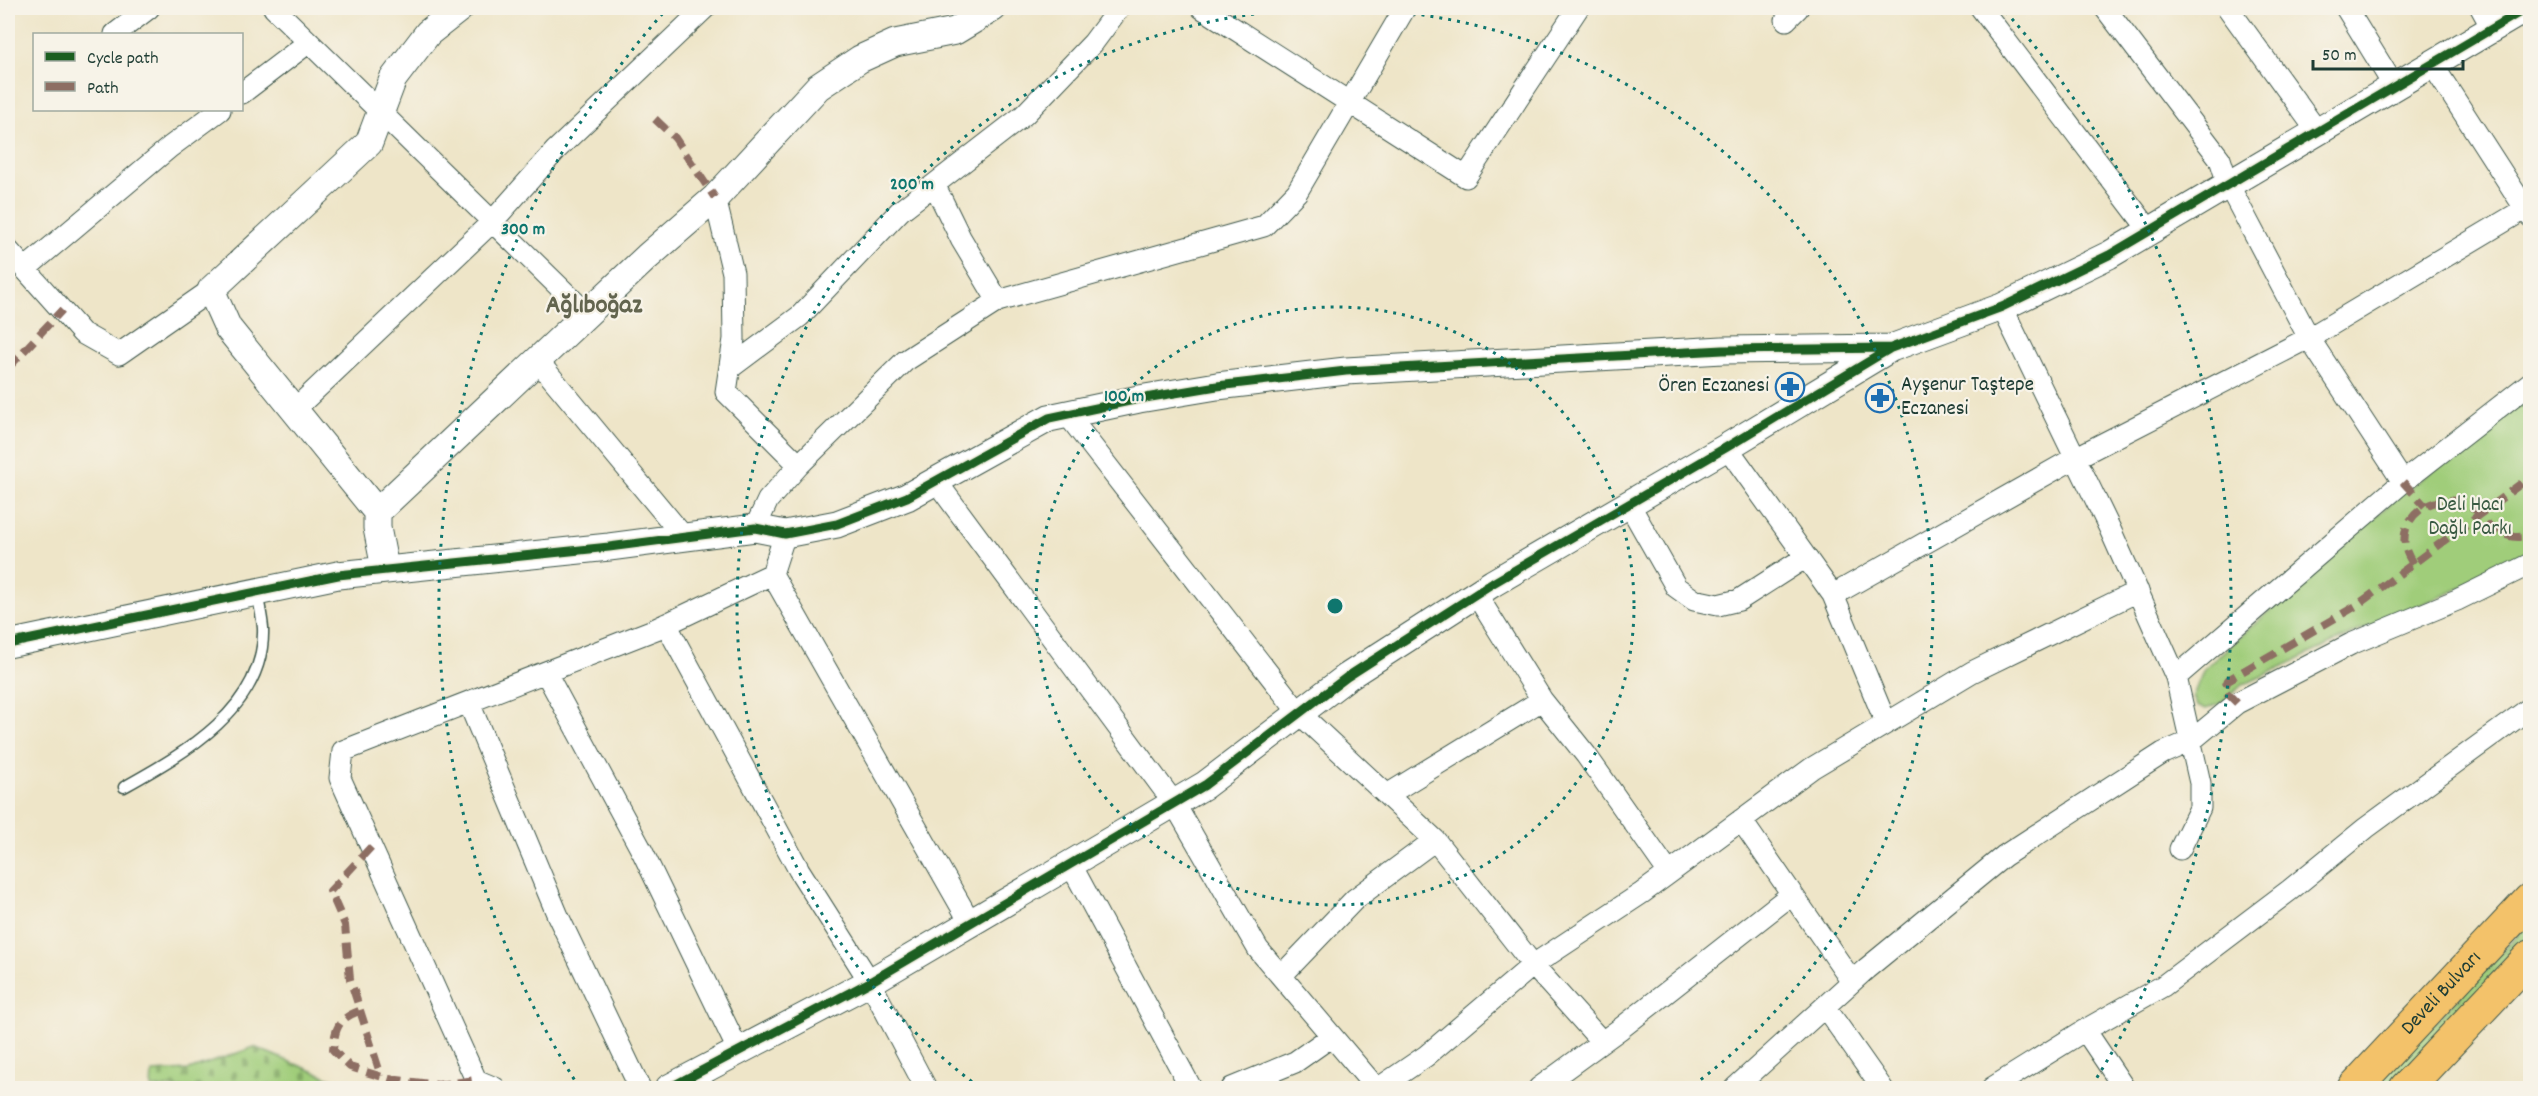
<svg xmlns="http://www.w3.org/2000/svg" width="2538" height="1096" viewBox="0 0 2538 1096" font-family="Dekko,sans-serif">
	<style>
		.grass { fill: url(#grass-tufts); stroke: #608557; stroke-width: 1.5 }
		.cemetery { fill: url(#cemetery-stones); stroke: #608557; stroke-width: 1.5 }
		.park { fill: #a0cd7a; stroke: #608557; stroke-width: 1.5 }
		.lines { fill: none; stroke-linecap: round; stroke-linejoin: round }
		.service-casing { stroke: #3e564a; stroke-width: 13 }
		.minor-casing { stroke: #3e564a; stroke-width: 23 }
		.tertiary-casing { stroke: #3e564a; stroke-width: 29 }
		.trunk-casing { stroke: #3e564a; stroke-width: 35 }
		.service { stroke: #fff; stroke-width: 10 }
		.minor { stroke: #fff; stroke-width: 21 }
		.tertiary { stroke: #fff; stroke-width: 27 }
		.trunk { stroke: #f3c26a; stroke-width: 33 }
		.quiet { stroke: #8d6e63; stroke-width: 8; stroke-dasharray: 15 8; stroke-linecap: butt }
		.cycleway-casing { stroke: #f7f3e8; stroke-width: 13 }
		.cycleway { stroke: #1b5e20; stroke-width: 9 }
		.ring { fill: none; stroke: #0f766e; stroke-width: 3; stroke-dasharray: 3 6 }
		.labels { text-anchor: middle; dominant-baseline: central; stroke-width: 4.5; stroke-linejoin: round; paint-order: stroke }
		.poi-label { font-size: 21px; fill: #1f3d34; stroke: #f7f3e8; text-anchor: start }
		.park-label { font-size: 21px; fill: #395a42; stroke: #f7f3e8 }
		.street-label { font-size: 21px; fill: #1f3d34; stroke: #f7f3e8 }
		.district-label { font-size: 27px; font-weight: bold; fill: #63654f; stroke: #f7f3e8 }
		.centre { fill: #0f766e; stroke: #f7f3e8; stroke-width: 3 }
		.ring-label { font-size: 18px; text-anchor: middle; font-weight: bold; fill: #0f766e; stroke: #f7f3e8; stroke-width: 4.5; stroke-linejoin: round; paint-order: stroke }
	</style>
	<defs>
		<pattern id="grass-tufts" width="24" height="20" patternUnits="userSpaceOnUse" patternTransform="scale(1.5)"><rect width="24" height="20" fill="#a0cd7a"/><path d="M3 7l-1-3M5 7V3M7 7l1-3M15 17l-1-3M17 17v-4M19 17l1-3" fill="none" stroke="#82a865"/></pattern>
		<pattern id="cemetery-stones" width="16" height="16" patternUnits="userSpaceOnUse" patternTransform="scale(1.5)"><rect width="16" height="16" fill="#a0cd7a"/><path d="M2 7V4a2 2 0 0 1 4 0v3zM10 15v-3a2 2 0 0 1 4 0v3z" fill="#82a865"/></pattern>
	</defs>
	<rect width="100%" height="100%" fill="#f7f3e8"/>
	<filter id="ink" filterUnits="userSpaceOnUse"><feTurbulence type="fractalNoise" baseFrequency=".0167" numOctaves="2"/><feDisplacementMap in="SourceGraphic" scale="12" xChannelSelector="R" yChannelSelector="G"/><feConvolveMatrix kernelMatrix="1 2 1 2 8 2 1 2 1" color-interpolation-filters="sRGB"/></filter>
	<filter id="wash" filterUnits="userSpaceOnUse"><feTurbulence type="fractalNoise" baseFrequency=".008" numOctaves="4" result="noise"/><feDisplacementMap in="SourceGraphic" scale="24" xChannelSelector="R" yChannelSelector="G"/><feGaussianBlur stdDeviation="1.35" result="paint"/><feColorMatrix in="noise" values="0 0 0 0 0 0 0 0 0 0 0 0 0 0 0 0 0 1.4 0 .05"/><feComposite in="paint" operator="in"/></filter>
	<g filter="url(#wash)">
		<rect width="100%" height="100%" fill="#eee5c8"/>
		<path class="grass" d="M 2530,922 L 2530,939 L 2390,1088 L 2372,1088 Z"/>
		<path class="cemetery" d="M 254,1047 L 342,1083 L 391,1088 L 151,1088 L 152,1072 L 189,1070 Z"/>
		<path class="park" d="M 2530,397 L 2530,555 L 2454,591 L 2362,629 L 2241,686 L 2220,704 L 2206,709 L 2197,705 L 2193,696 L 2204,669 L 2393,501 Z"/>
	</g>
	<g filter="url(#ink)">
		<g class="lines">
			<g class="service-casing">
				<path id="service" d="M 124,787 C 183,754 266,708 263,628 C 262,616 259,604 257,592"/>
			</g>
			<g class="minor-casing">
				<path id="minor" d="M 274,8 L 587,314
					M 1202,8 L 1466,177 L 1578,8
					M 1981,8 L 2150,231
					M 2105,8 L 2220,159 L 2228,184 L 2309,338 L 2403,482
					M 2228,8 L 2317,131
					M 2346,8 L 2394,86
					M 2481,8 L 2492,28
					M 1786,20 L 1798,8
					M 115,34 L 149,8
					M 2432,64 L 2530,216
					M 242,93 L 309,42
					M 935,186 L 961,239 L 998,301
					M 715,198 L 733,273 L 734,339 L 726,392 L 799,465
					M 8,250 L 82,333 L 119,354 L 211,290
					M 25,269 L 170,147 L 220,110
					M 2002,307 L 2109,527 L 2176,677 L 2200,783 L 2200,808 L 2180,849
					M 537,360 L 684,537
					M 730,368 L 800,316 L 900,211 L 1024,115 L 1093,43 L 1119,8
					M 294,410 L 492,222 L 556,150 L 705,8
					M 1067,414 L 1299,713 L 1435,840 L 1533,965 L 1602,1042
					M 1727,447 L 1833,595 L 1886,723
					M 936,481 L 1174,803 L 1258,949 L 1376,1088
					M 1629,504 L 1676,587 L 1694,600 L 1718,605 L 1739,600 L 1806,557
					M 755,528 L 768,500 L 799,465 L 905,361 L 998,301 L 1264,226 L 1297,192 L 1405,8
					M 785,534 L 772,574 L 970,922
					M 1476,594 L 1542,700 L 1586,755 L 1669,873
					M 1833,595 L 2075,458 L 2309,338 L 2530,206
					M 666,624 L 799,870 L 870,982 L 926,1088
					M 546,673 L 642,851 L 739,1052
					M 2176,677 L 2403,482 L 2530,383
					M 469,703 L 558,916 L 640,1088
					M 1387,795 L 1542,700
					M 1741,820 L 1852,981
					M 1070,863 L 1191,1088
					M 1281,976 L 1355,899 L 1435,840
					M 1825,1007 L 1882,1088
					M 2085,1030 L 2124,1088
					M 495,1088 L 476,1080 L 340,778 L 343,751 L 656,629 L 772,574
					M 1232,1088 L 1295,1062 L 1332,1036
					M 1379,1088 L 1426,1056 L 1533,965 L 1642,893 L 1812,768 L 1972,672 L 2138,591
					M 1539,1088 L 1620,1029 L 1792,894
					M 1735,1088 L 1866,969 L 2004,856 L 2163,753 L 2191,741 L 2237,703 L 2351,644 L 2457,600 L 2530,564
					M 1992,1088 L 2085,1030 L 2163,986 L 2290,890 L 2366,828 L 2530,708"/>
			</g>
			<g class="tertiary-casing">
				<path id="tertiary" d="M 377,512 L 228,328 L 211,290 L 369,143 L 393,79 L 428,33 L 460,8
					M 385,568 L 377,528 L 377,512 L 647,257 L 715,198 L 818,87 L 860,59 L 895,43 L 955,31 L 993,8
					M 8,644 L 338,575 L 609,547 L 755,528 L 785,534 L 837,524 L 907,497 L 1049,418 L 1139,399 L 1217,386 L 1346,371 L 1723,350 L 1890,348
					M 669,1088 L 870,982 L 1205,785 L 1347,677 L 1493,583 L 1727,447 L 1891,348 L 2002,307 L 2109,255 L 2527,8"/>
			</g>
			<g class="trunk-casing">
				<g id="trunk">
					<path id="s1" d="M 2354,1088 L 2530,900"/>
					<path d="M 2406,1088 L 2530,957"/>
				</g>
			</g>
			<use href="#service" class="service"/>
			<use href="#minor" class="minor"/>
			<use href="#tertiary" class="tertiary"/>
			<use href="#trunk" class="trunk"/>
			<path class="quiet" d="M 655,119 L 675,138 L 715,198
				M 8,368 L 62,310
				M 2403,482 L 2425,506
				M 2413,564 C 2406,553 2402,543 2406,529 C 2415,503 2449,492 2472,507 C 2479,511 2482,519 2487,524 C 2500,535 2515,540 2530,535
				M 2237,703 L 2224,690 L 2228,680 L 2356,606 L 2530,477
				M 371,847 L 330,891 L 345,925 L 350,979 L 381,1076
				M 359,1011 C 338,1019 335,1028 333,1050 L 350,1067 L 389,1079 L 438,1085 L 476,1080"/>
			<g class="cycleway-casing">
				<path id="cycleway" d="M 8,644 L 338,575 L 609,547 L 755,528 L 785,534 L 837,524 L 907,497 L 1049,418 L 1139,399 L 1217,386 L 1346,371 L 1723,350 L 1891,348
					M 669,1088 L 870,982 L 1205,785 L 1347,677 L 1493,583 L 1727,447 L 1891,348 L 2002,307 L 2109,255 L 2527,8"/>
			</g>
			<use href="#cycleway" class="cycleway"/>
		</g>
	</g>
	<g class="ring">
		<circle cx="1335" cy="606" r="299"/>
		<path d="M979 1087A598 598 0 1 1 1691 1087"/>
		<path d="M579 1087A896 896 0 0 1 664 12M2006 12A896 896 0 0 1 2091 1087"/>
	</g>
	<defs>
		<g id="pharmacy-ring" transform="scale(1.5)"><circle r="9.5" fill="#f7f3e8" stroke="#1f6fb2" stroke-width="1.5"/><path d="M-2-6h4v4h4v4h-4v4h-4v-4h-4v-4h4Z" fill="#1f6fb2"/></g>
	</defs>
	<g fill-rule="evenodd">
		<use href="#pharmacy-ring" x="1790" y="387"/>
		<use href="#pharmacy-ring" x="1880" y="398"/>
	</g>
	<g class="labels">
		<g class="poi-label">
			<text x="1901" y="386">Ayşenur Taştepe<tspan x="1901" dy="24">Eczanesi</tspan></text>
			<text x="1769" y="387" text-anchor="end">Ören Eczanesi</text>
		</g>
		<g class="park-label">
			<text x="2470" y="506">Deli Hacı<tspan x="2470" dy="24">Dağlı Parkı</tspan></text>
		</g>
		<g class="street-label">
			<text stroke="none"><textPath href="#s1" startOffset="129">Develi Bulvarı</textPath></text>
		</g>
		<g class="district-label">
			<text x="594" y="306">Ağlıboğaz</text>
		</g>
	</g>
	<circle cx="1335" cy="606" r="9" class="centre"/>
	<g class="ring-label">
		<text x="912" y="189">200 m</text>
		<text x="523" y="234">300 m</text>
		<text x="1124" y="401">100 m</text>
	</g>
	<rect width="2538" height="1096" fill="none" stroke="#f7f3e8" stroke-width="30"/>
	<rect x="33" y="33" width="210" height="78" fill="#f7f3e8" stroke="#a1aaa0" stroke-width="1.5"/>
	<rect x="45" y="52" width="30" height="9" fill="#1b5e20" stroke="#a1aaa0" stroke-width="1.5"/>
	<text x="87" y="63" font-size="18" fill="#1f3d34">Cycle path</text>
	<rect x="45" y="82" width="30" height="9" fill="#8d6e63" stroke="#a1aaa0" stroke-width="1.5"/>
	<text x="87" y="93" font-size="18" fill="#1f3d34">Path</text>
	<path d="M2313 60v9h150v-9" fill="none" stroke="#1f3d34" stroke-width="3"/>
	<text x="2322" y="60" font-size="18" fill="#1f3d34" stroke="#f7f3e8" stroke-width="4.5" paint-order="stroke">50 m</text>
</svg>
